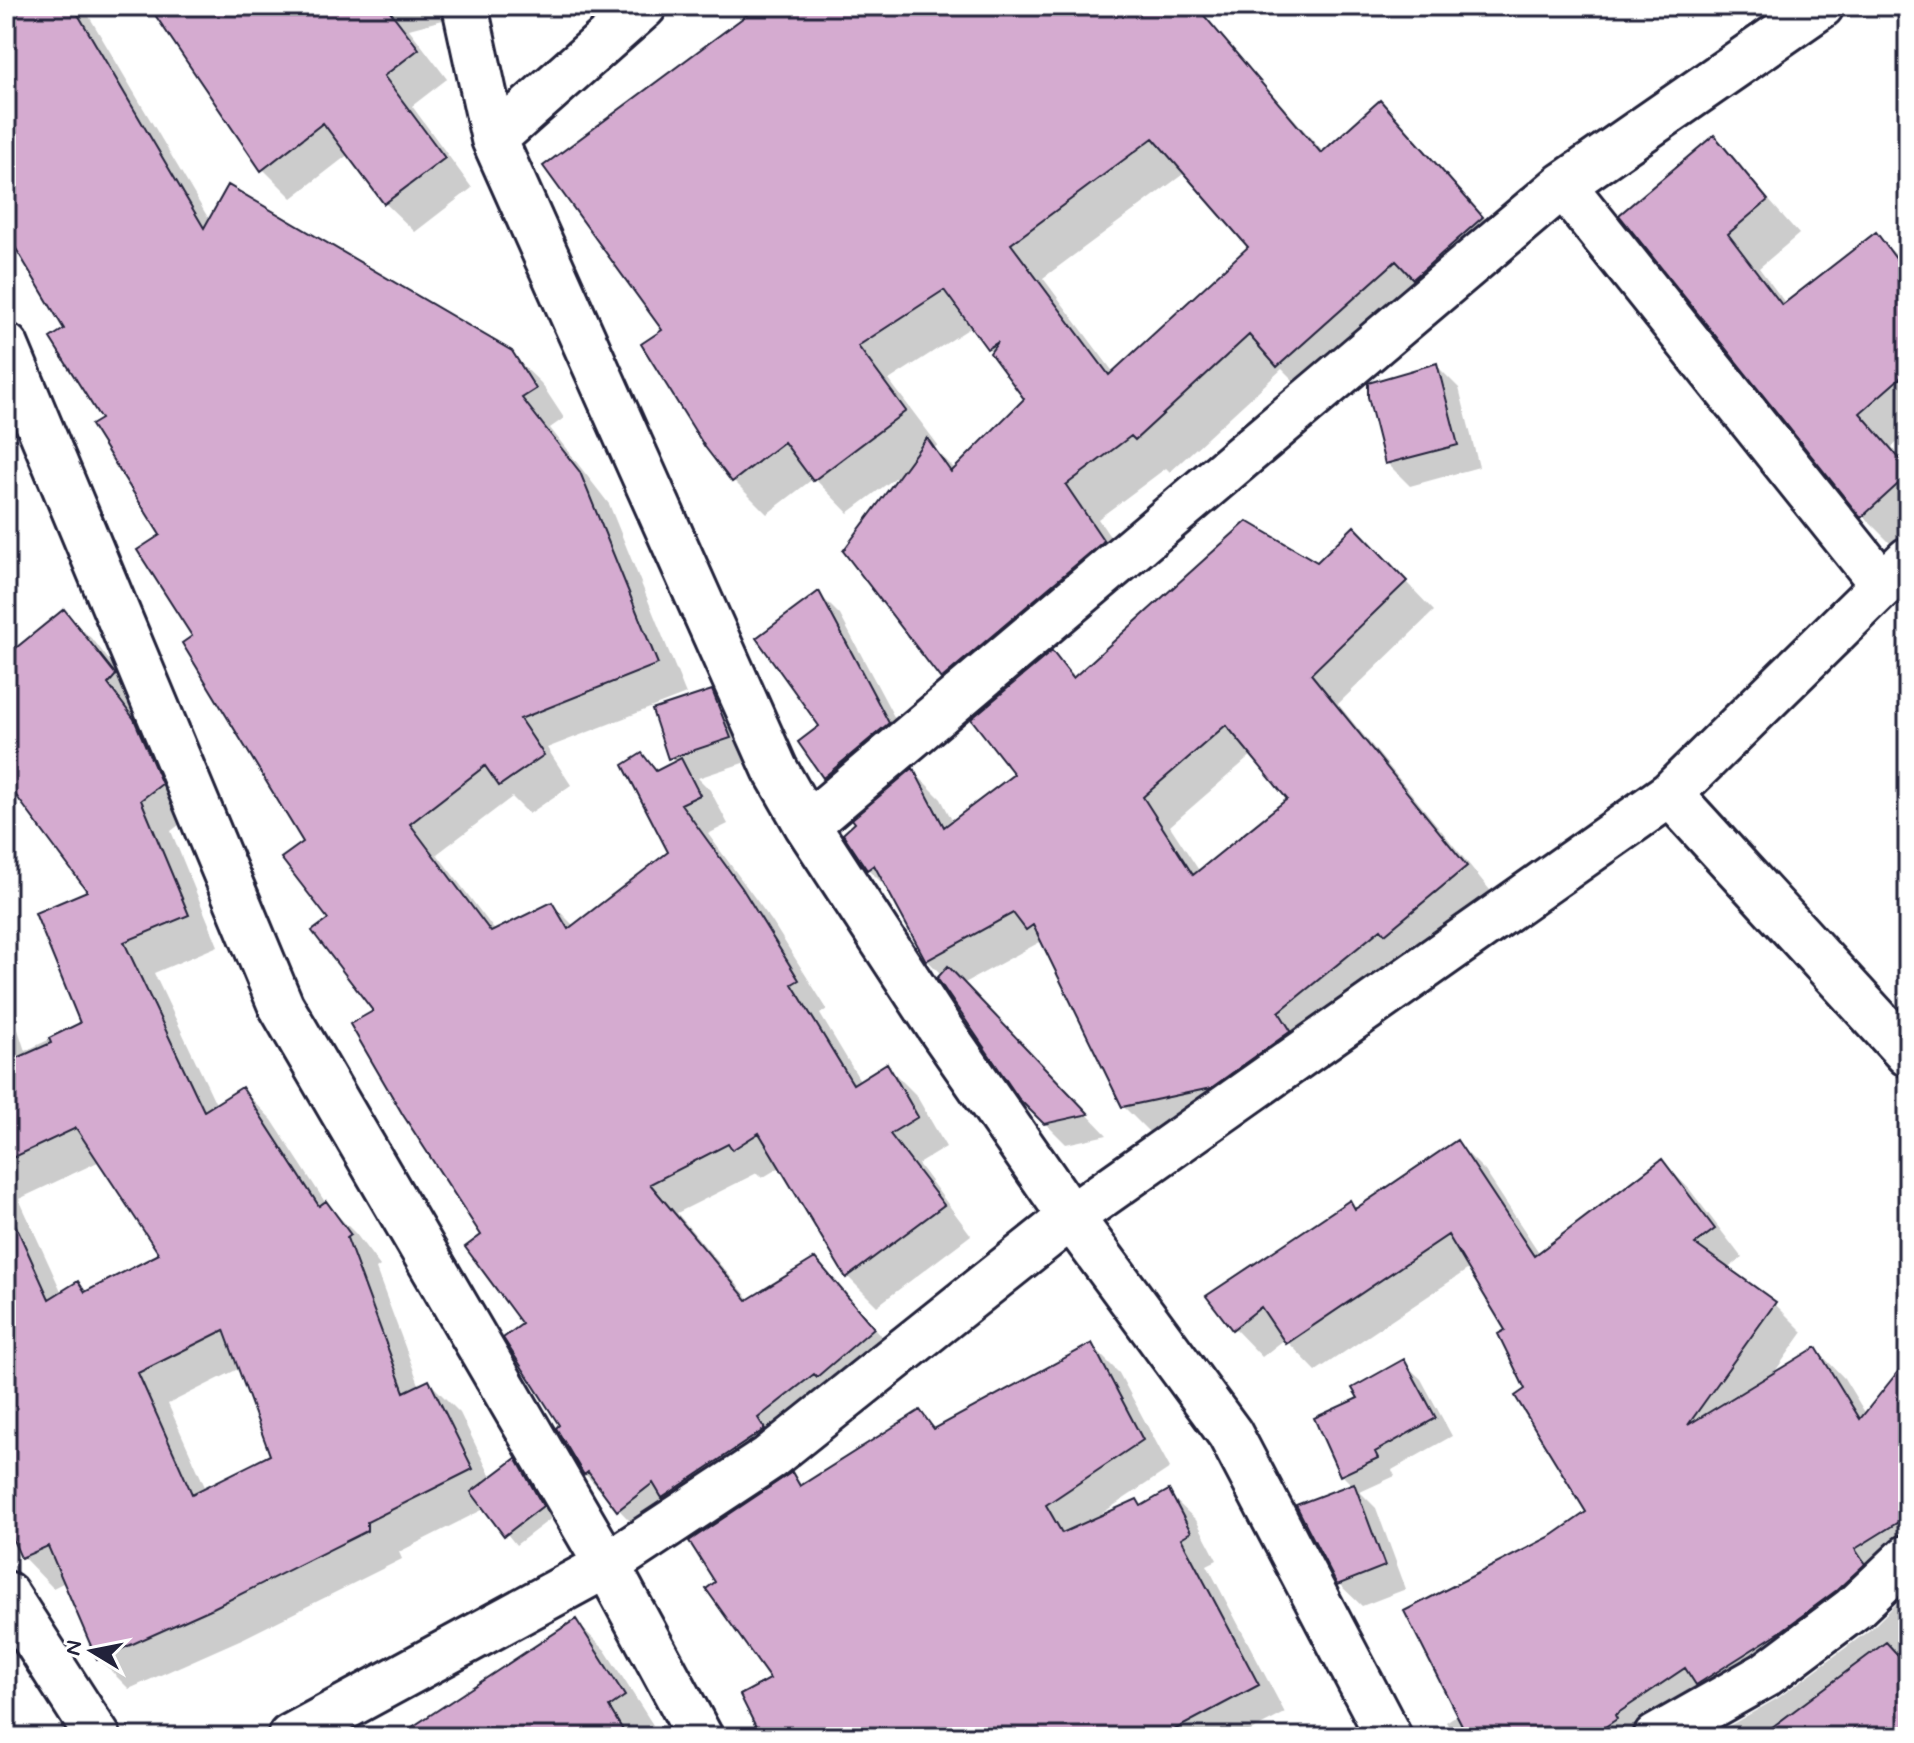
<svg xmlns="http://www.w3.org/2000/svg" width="1914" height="1743" viewBox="0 0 1914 1743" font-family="Mynerve,sans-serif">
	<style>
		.shadow { fill: #0003; fill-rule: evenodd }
		.building { fill: #d5abd0; stroke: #22223b; stroke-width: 2; fill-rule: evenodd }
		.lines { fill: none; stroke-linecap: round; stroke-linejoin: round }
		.minor-casing { stroke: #22223b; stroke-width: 50 }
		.minor { stroke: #fff; stroke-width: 44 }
	</style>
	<rect width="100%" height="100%" fill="#fff"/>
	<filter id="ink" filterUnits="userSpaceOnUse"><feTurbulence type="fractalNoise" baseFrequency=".0125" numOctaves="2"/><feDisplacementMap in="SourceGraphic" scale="16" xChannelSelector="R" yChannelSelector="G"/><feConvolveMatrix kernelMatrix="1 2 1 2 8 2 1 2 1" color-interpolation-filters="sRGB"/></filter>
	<g filter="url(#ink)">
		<path class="shadow" d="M 6,6 L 83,6 L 210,221 L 510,353 L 541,383 L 564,418 L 550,428 L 609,504 L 686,694 L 547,748 L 571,785 L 529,814 L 512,797 L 437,854 L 496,932 L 552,904 L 575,927 L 671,853 L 642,755 L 659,772 L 676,763 L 670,758 L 712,693 L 735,715 L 752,760 L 698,778 L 710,790 L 728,824 L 708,834 L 771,920 L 827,1009 L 820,1014 L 861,1082 L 887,1066 L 916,1095 L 946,1147 L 918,1164 L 971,1235 L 877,1306 L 848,1277 L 782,1166 L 762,1178 L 757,1173 L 677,1213 L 750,1300 L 814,1261 L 901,1358 L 647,1539 L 585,1474 L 562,1426 L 525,1324 L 331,919 L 306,843 L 195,637 L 163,536 L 103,419 L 66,330 L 6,228 Z
			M 151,6 L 467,6 L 469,13 L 409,29 L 447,79 L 412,106 L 472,188 L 415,232 L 385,203 L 349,154 L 292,198 L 263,169 Z
			M 762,6 L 1195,6 L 1324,153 L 1380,103 L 1515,251 L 1312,399 L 1282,369 L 1170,472 L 1166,468 L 1098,519 L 1136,575 L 976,711 L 942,678 L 903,472 L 848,513 L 814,478 L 767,514 L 734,481 L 665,331 ZM 1186,172 L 1251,247 L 1114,373 L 1043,278 ZM 973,326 L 1027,399 L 956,470 L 934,448 L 938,445 L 889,380 Z
			M 1758,6 L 1829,6 L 1788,36 Z
			M 1713,137 L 1799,234 L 1759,268 L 1786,304 L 1876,235 L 1908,267 L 1908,433 L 1892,447 L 1908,466 L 1908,538 L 1896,549 L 1863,516 L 1622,215 Z
			M 1436,365 L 1459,388 L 1479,467 L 1410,486 L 1387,463 L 1367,386 L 1373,381 Z
			M 1382,557 L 1434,611 L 1338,704 L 1494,895 L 1152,1135 L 1123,1106 L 1047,949 L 1040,942 L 963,984 L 1107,1135 L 1066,1144 L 1045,1123 L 942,975 L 927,960 L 890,891 L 868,869 L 845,834 L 913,771 L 941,799 L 953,822 L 1017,775 L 1051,653 L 1076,678 L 1317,564 ZM 1253,754 L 1290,800 L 1200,872 L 1170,826 Z
			M 819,594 L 840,615 L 909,745 L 846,798 L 825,777 L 801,742 L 822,727 Z
			M 64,612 L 95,642 L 145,707 L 191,816 L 171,831 L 218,946 L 154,973 L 217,1106 L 242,1089 L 272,1120 L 327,1205 L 356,1234 L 380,1266 L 376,1269 L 420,1387 L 429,1382 L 460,1413 L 492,1479 L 516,1461 L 526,1472 L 553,1517 L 516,1545 L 486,1508 L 399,1552 L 402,1559 L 244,1638 L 129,1689 L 99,1659 L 65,1582 L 53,1588 L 23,1557 L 6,1520 L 6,1005 L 14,1017 L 25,1051 L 82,1024 L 90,892 L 6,779 L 6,658 ZM 100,1161 L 161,1254 L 87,1293 L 78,1284 L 62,1293 L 19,1199 ZM 240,1368 L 273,1456 L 206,1489 L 168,1404 Z
			M 1457,1143 L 1485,1171 L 1540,1254 L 1662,1161 L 1690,1190 L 1742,1258 L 1727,1269 L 1774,1303 L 1803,1332 L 1771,1377 L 1816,1349 L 1844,1378 L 1866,1414 L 1908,1370 L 1908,1578 L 1683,1737 L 1455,1737 L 1446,1722 L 1458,1714 L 1554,1536 L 1588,1513 L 1528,1390 L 1508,1331 L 1470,1268 L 1316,1371 L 1285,1339 L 1262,1357 L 1234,1328 L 1350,1203 L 1357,1210 Z
			M 1091,1345 L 1119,1373 L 1170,1468 L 1095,1518 L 1136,1501 L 1142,1507 L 1168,1493 L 1196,1520 L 1217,1560 L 1207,1565 L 1285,1713 L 1239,1737 L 763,1737 L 773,1680 L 718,1583 L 791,1475 L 803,1486 L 920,1413 L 937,1430 Z
			M 1403,1362 L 1421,1379 L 1452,1436 L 1392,1470 L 1395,1476 L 1360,1492 L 1376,1508 L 1406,1589 L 1362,1606 L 1339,1584 L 1353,1486 L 1342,1475 L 1361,1399 Z
			M 1908,1592 L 1908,1737 L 1710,1737 L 1778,1698 L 1871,1629 Z
			M 576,1622 L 605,1650 L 653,1725 L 637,1737 L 422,1737 Z"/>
		<path class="building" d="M 6,6 L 73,6 L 204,228 L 228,185 L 512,351 L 536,389 L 522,398 L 580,472 L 658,664 L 520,719 L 544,755 L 499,786 L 485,766 L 410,824 L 491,932 L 552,902 L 568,929 L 668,852 L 623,765 L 642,753 L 656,771 L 681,758 L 700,795 L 681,804 L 742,888 L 799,980 L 792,984 L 853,1084 L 887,1063 L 918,1117 L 890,1134 L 944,1205 L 846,1278 L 759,1133 L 732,1150 L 728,1144 L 650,1184 L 747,1300 L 815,1258 L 874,1328 L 817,1377 L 814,1374 L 758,1418 L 765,1429 L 662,1498 L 653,1483 L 617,1511 L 588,1472 L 584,1475 L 556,1428 L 559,1425 L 503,1338 L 522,1324 L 465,1247 L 481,1235 L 403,1115 L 350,1024 L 373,1011 L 312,931 L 328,919 L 281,858 L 303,842 L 182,643 L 192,636 L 137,550 L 160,535 L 91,425 L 101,419 L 50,338 L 64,329 L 6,232 Z
			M 149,6 L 386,6 L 419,49 L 384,76 L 445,158 L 384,204 L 323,123 L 261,171 Z
			M 759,6 L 1196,6 L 1321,153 L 1380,100 L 1483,217 L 1413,279 L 1396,261 L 1277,367 L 1249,335 L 1135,440 L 1131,436 L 1066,485 L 1104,541 L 941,679 L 843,551 L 927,438 L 951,472 L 1024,399 L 990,353 L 998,342 L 987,349 L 944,290 L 858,346 L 906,411 L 813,481 L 784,442 L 732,482 L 705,447 L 641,344 L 662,330 L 543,166 ZM 1153,138 L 1248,247 L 1109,375 L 1011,244 Z
			M 1714,135 L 1768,200 L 1728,234 L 1782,305 L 1876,232 L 1908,275 L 1908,371 L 1860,413 L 1908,468 L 1908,475 L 1861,518 L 1619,215 Z
			M 1437,363 L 1458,445 L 1385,464 L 1368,397 L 1368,383 Z
			M 1247,521 L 1317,562 L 1354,526 L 1407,581 L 1311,674 L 1467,866 L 1385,934 L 1381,929 L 1279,1012 L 1291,1031 L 1211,1088 L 1122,1107 L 1033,925 L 1026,930 L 1013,913 L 926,961 L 874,865 L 867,870 L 843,834 L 855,823 L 852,819 L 913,768 L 944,827 L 1014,774 L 971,719 L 1052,651 L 1073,678 ZM 1226,725 L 1287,799 L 1193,875 L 1143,797 Z
			M 819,591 L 889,723 L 823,778 L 798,742 L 819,726 L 756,638 Z
			M 64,609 L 116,675 L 108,684 L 134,719 L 162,784 L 141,800 L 189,915 L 124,942 L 204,1111 L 242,1087 L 319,1206 L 326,1201 L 351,1235 L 347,1238 L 404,1392 L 429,1380 L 473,1469 L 367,1522 L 367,1531 L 213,1608 L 97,1660 L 48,1546 L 21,1558 L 6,1524 L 6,1204 L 49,1299 L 78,1281 L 85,1292 L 159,1254 L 76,1128 L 6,1161 L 6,1063 L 51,1043 L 49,1038 L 80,1023 L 35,913 L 87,891 L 6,782 L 6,656 ZM 224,1330 L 270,1455 L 192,1494 L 138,1373 Z
			M 712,690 L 731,738 L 668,759 L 652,710 Z
			M 948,966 L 1089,1114 L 1044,1124 L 1019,1099 L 937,978 Z
			M 1457,1140 L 1534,1256 L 1662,1159 L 1715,1229 L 1695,1244 L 1776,1302 L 1688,1425 L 1816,1347 L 1860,1419 L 1908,1359 L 1908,1516 L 1855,1549 L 1865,1564 L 1837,1590 L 1780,1632 L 1696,1685 L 1685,1668 L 1615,1715 L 1617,1719 L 1590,1737 L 1468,1737 L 1404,1611 L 1553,1535 L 1586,1512 L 1515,1396 L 1525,1389 L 1498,1334 L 1505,1330 L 1448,1235 L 1286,1344 L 1261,1307 L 1232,1330 L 1206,1296 L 1350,1200 L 1355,1209 Z
			M 1092,1343 L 1143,1440 L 1046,1505 L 1062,1533 L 1137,1499 L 1141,1506 L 1169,1490 L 1191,1532 L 1181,1538 L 1259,1685 L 1161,1737 L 761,1737 L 740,1695 L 770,1679 L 706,1589 L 715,1582 L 689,1541 L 792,1472 L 800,1486 L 920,1410 L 934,1429 Z
			M 1404,1359 L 1436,1418 L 1375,1452 L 1378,1458 L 1340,1476 L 1314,1418 L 1358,1398 L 1352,1388 Z
			M 516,1458 L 543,1506 L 504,1536 L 471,1492 Z
			M 1354,1483 L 1385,1566 L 1337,1585 L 1296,1505 Z
			M 576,1619 L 625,1696 L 609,1707 L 627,1737 L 397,1737 Z
			M 1886,1642 L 1908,1666 L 1908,1737 L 1759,1737 Z"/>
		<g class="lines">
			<g class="minor-casing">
				<path id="minor" d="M 465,6 L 494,139 L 775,769 L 807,825 L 939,1027 L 1071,1217 L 1230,1434 L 1389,1737
					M 494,139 L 644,6
					M 1563,185 L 1883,585
					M 6,346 L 281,1006 L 607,1565 L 700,1737
					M 1670,794 L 1908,1054
					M 807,825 L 1563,185 L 1821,6
					M 6,1594 L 98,1737
					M 290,1737 L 607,1565 L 769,1458 L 1071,1217 L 1670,794 L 1908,560
					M 1656,1737 L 1765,1675 L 1853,1609 L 1908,1557"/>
			</g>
			<use href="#minor" class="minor"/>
		</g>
	</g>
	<rect width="1914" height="1743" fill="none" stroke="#fff" stroke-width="32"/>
	<rect x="16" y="16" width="1882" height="1711" fill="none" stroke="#22223b" stroke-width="3" filter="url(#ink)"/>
	<g transform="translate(92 1651) rotate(280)" stroke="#ffffff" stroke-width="6" paint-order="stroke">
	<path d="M0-6L14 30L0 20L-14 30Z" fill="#22223b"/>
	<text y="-12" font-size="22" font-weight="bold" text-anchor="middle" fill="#22223b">N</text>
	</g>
</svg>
